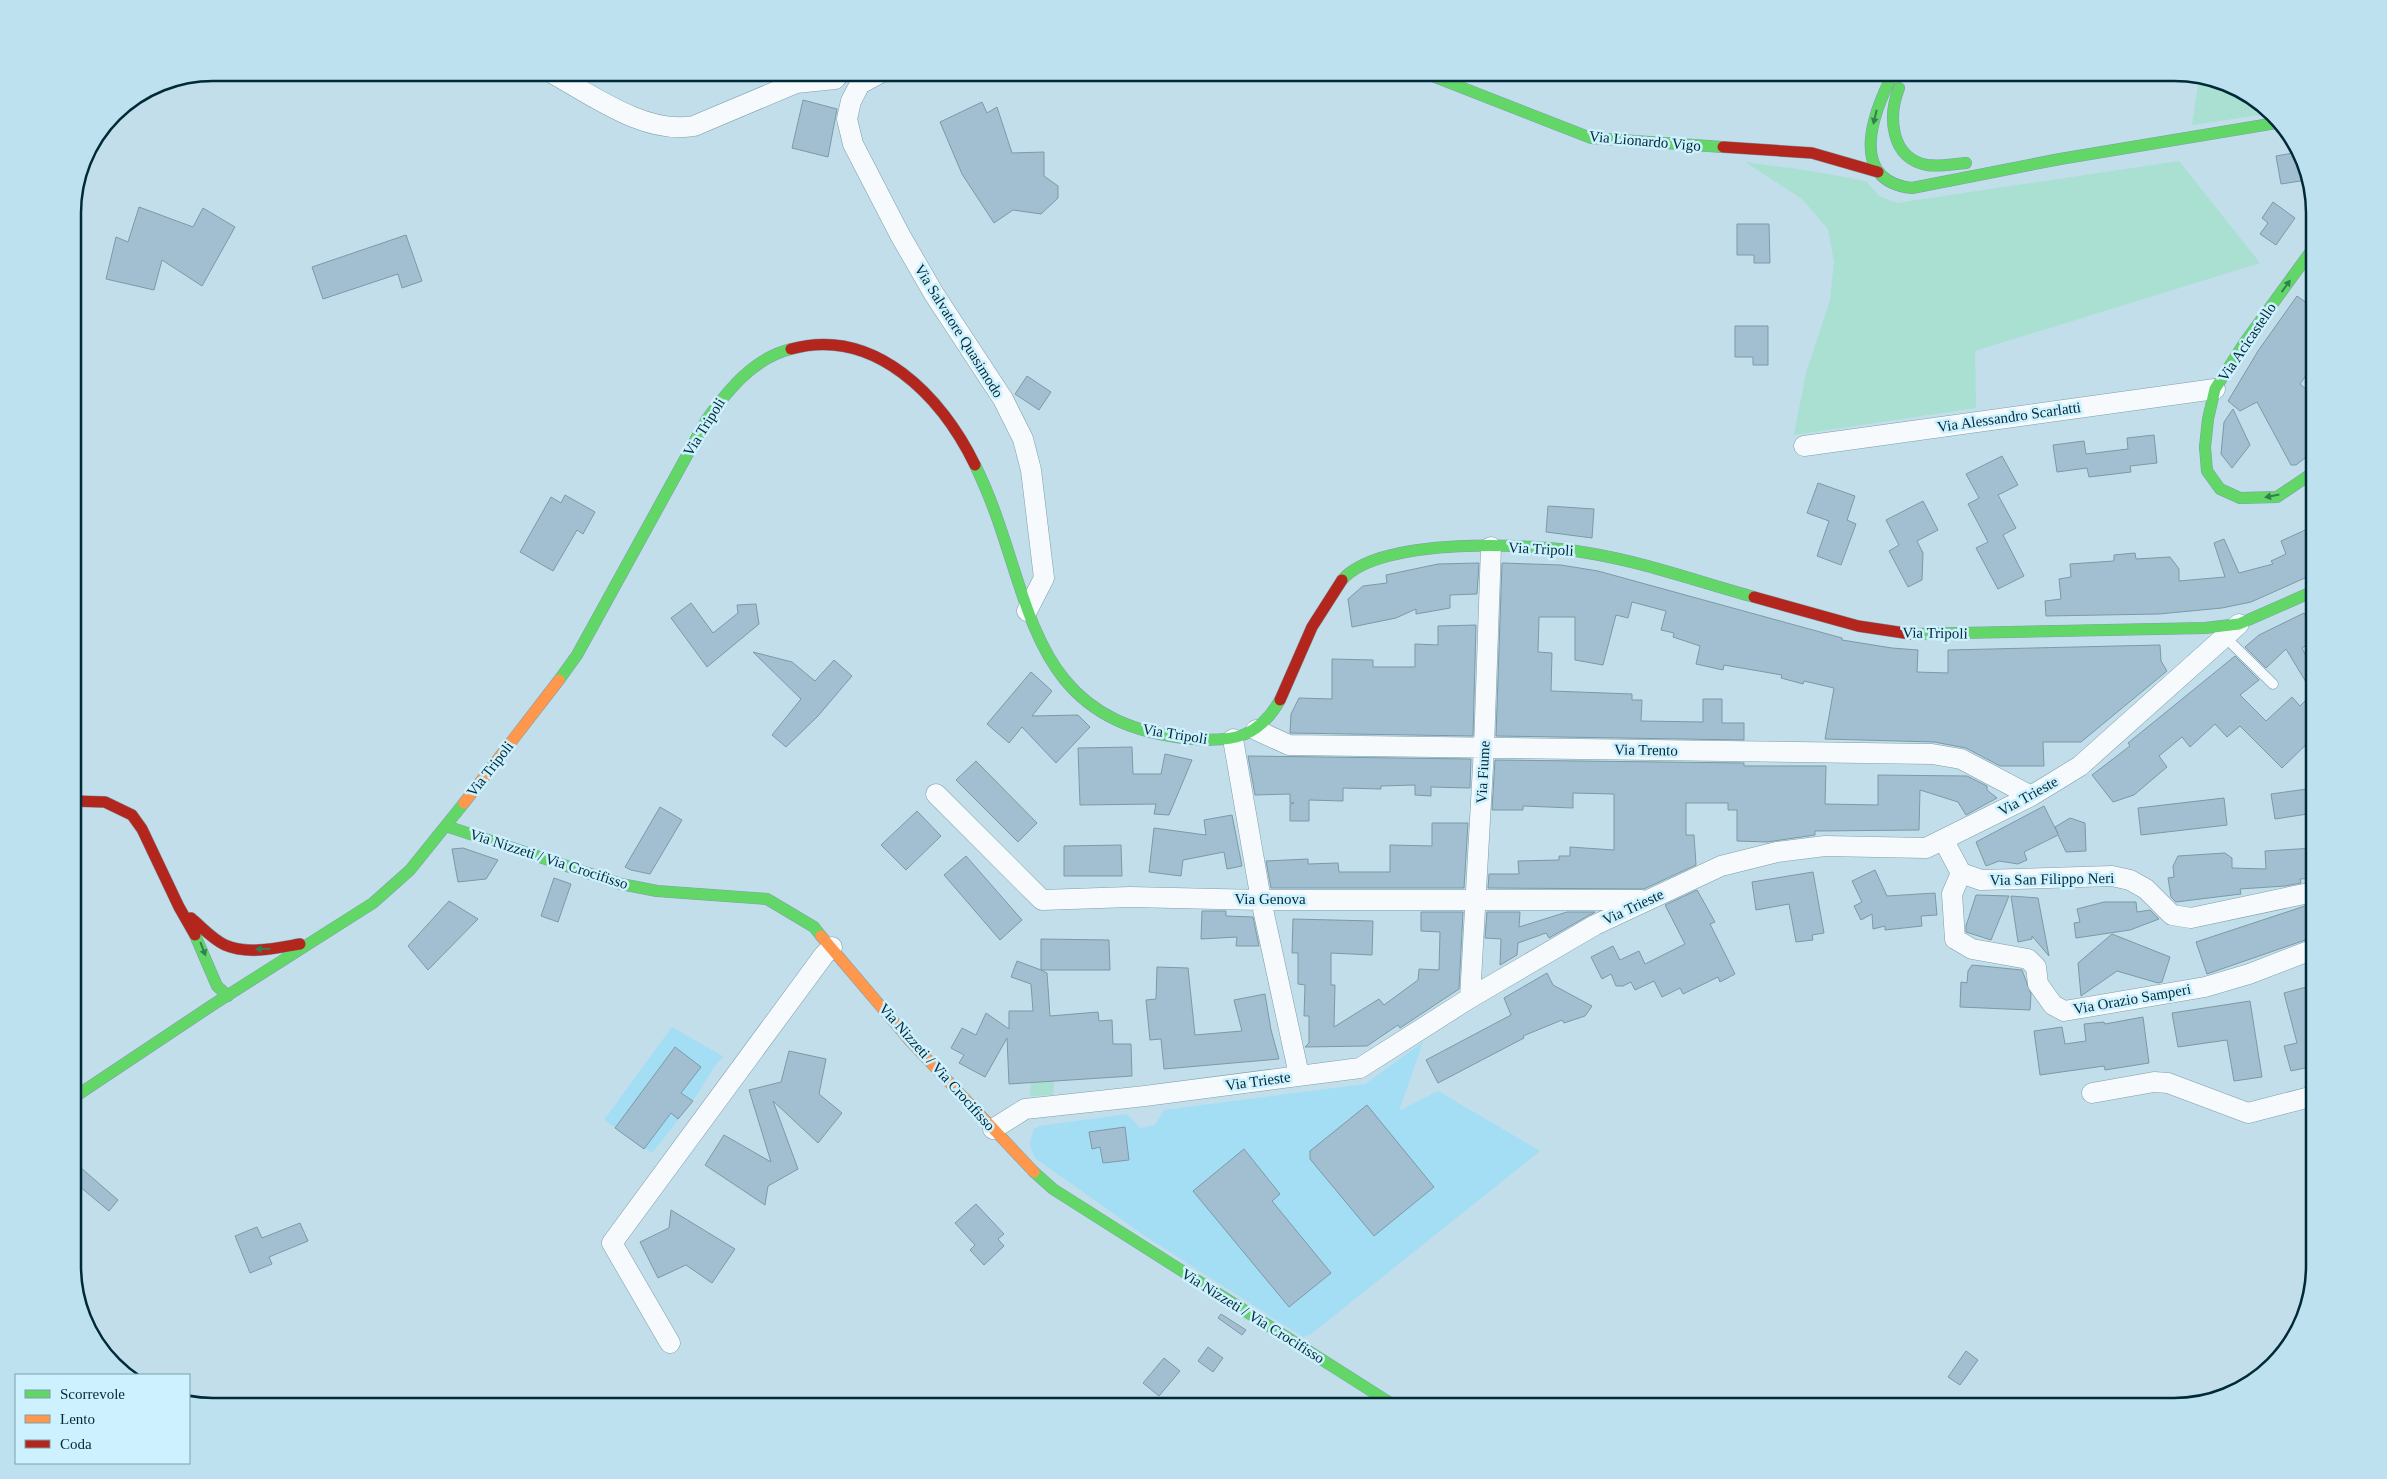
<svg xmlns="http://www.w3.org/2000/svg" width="2387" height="1479" viewBox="0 0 2387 1479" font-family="Georgia,serif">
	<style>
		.built { fill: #a3def4 }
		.green { fill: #a9e0d1 }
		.building { fill: #a1bfd0; stroke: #7d99a7 }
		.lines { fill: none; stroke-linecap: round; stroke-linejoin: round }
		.lane-casing { stroke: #7c9fab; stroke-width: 11 }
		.street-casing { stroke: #7c9fab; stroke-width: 21 }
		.fast-casing { stroke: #7c9fab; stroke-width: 12 }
		.slow-casing { stroke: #7c9fab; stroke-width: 12 }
		.jam-casing { stroke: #7c9fab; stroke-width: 12 }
		.lane { stroke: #f6fafc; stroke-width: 10 }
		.street { stroke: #f6fafc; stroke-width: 20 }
		.fast { stroke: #63d668; stroke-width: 11 }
		.slow { stroke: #ff974d; stroke-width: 11 }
		.jam { stroke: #b3261e; stroke-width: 11 }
		.oneway { fill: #328050 }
		.labels { text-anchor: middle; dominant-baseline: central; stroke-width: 5; stroke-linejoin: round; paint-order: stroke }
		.street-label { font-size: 15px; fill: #002a38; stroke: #cdf1fe }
		.rim { fill: none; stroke: #002a38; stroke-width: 2.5 }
	</style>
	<rect width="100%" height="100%" fill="#c1deea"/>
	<path class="built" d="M 672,1027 L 724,1057 L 716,1064 L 693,1101 L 652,1153 L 604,1120 Z
		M 1423,1042 L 1399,1111 L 1438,1091 L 1540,1151 L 1311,1334 L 1303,1337 L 1145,1236 L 1035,1158 L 1031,1149 L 1030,1141 L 1034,1129 L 1039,1126 L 1127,1114 L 1140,1128 L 1155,1125 L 1164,1110 L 1365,1084 Z"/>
	<path class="green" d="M 2199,79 L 2245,91 L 2267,114 L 2192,125 Z
		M 2179,161 L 2260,263 L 1975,351 L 1976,408 L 1794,435 L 1806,373 L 1830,300 L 1834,262 L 1828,229 L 1802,199 L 1745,162 L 1805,170 L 1866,181 L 1879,196 L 1897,203 Z
		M 1054,1081 L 1053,1095 L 1030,1096 L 1031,1082 Z"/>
	<path class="building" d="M 803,100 L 837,109 L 828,157 L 792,148 Z
		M 982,102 L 987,113 L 997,107 L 1012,153 L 1044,152 L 1044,176 L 1058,186 L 1058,198 L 1041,214 L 1013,210 L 994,223 L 962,174 L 940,122 Z
		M 2299,152 L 2307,180 L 2281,184 L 2276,156 Z
		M 2273,202 L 2295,218 L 2276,245 L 2260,234 L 2268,223 L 2262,218 Z
		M 139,207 L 193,227 L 203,208 L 235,227 L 202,286 L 162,260 L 154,290 L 106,279 L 116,237 L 128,242 Z
		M 1737,224 L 1769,224 L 1770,263 L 1754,263 L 1754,255 L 1737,255 Z
		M 406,235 L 422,281 L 402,288 L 398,274 L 323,299 L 312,267 Z
		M 2297,296 L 2314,308 L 2314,364 L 2300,384 L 2314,396 L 2314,451 L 2296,465 L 2291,465 L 2257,402 L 2240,411 L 2228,401 L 2258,351 Z
		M 1735,326 L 1768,326 L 1768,365 L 1753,365 L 1753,357 L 1735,357 Z
		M 1027,376 L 1051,392 L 1039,410 L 1015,394 Z
		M 2233,409 L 2250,445 L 2232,468 L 2221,454 L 2224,422 Z
		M 2154,435 L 2157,463 L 2130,466 L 2131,472 L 2089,477 L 2087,468 L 2057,472 L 2053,445 L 2084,441 L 2086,454 L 2128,449 L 2127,438 Z
		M 2002,456 L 2018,485 L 1998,495 L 2016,528 L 2003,535 L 2024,576 L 1998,589 L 1976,548 L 1988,542 L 1968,504 L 1979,498 L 1966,474 Z
		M 1818,483 L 1855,496 L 1847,520 L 1856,524 L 1841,565 L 1817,556 L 1829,521 L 1807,513 Z
		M 565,495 L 595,512 L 583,534 L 577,530 L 553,571 L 520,552 L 551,497 L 561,503 Z
		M 1923,501 L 1938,530 L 1917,541 L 1923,553 L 1922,580 L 1908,587 L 1889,551 L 1899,545 L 1886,520 Z
		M 1548,506 L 1594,509 L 1592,538 L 1546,532 Z
		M 2314,526 L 2314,574 L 2251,602 L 2222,608 L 2159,614 L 2046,616 L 2045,601 L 2061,599 L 2059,579 L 2071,577 L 2070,564 L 2114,561 L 2114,555 L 2135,553 L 2136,559 L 2170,557 L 2179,569 L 2179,581 L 2225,577 L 2214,543 L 2224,539 L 2239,573 L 2273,564 L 2271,561 L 2286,554 L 2281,541 Z
		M 1479,563 L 1477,594 L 1450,595 L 1450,608 L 1416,614 L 1416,609 L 1396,618 L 1352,627 L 1348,599 L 1363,586 L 1387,583 L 1386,575 L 1438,564 Z
		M 1502,563 L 1561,565 L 1598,571 L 1842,638 L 1842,640 L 1892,648 L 1918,650 L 1917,672 L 1948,673 L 1948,650 L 2160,645 L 2161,661 L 2167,671 L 2081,742 L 2043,742 L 2044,766 L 2000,766 L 1966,748 L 1934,742 L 1825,739 L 1834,688 L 1804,681 L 1803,684 L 1781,678 L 1782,675 L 1724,665 L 1723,670 L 1696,664 L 1700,646 L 1673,637 L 1674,633 L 1661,630 L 1666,611 L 1632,602 L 1628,618 L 1616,615 L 1603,665 L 1575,660 L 1575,617 L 1539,617 L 1538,652 L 1552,653 L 1551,691 L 1632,694 L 1632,700 L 1642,700 L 1641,721 L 1703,722 L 1703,699 L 1722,699 L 1722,723 L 1744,723 L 1744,740 L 1496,736 Z
		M 691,603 L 713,633 L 738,613 L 737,605 L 756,604 L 759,624 L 707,667 L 671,618 Z
		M 2304,613 L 2309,622 L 2314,620 L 2314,641 L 2302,648 L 2314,671 L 2314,677 L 2306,682 L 2286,649 L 2266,668 L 2245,647 L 2259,635 Z
		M 1476,625 L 1473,736 L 1290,733 L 1291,714 L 1299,698 L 1332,699 L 1332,659 L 1373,660 L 1373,667 L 1415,667 L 1415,644 L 1438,645 L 1438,626 Z
		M 753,652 L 792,662 L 815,681 L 834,660 L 852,676 L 818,716 L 786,747 L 772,735 L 801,699 Z
		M 2235,656 L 2259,680 L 2240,695 L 2266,721 L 2292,697 L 2300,706 L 2314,692 L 2314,737 L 2282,768 L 2240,726 L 2227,737 L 2215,724 L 2190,747 L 2182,737 L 2159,756 L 2167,767 L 2134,795 L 2113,802 L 2092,775 L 2130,746 L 2128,743 Z
		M 1031,672 L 1052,691 L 1032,716 L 1078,715 L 1090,727 L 1056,763 L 1022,727 L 1009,743 L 987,724 Z
		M 1132,747 L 1133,774 L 1161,774 L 1165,754 L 1192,760 L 1169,815 L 1154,814 L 1156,804 L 1080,805 L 1078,748 Z
		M 1248,756 L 1471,759 L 1470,788 L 1431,787 L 1431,796 L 1415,795 L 1415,785 L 1381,786 L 1381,789 L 1343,788 L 1343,801 L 1309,800 L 1309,821 L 1290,821 L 1290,804 L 1294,803 L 1290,803 L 1290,794 L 1255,795 Z
		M 1495,760 L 1744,763 L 1744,766 L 1826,766 L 1825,804 L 1878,805 L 1878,775 L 1967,776 L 1987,786 L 1987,790 L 1997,798 L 1966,815 L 1958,802 L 1920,790 L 1919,830 L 1815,831 L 1815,835 L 1767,842 L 1737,841 L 1737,810 L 1728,810 L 1728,803 L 1686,803 L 1686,835 L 1694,835 L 1696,865 L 1644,889 L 1488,888 L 1489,874 L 1519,874 L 1518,861 L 1559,860 L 1559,856 L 1570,856 L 1570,847 L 1614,850 L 1614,794 L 1573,793 L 1573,808 L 1523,806 L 1523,810 L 1492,810 Z
		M 976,761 L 1037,823 L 1018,842 L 956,780 Z
		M 2314,788 L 2314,813 L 2275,819 L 2271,794 Z
		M 2224,798 L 2227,825 L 2141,835 L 2138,808 Z
		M 2044,806 L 2058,834 L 2055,827 L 2070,818 L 2085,823 L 2086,851 L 2066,852 L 2058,835 L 2024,852 L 2027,860 L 2018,864 L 1999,861 L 1986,866 L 1976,842 Z
		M 660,807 L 682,820 L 650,874 L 631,870 L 625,867 Z
		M 917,811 L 941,836 L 906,870 L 881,845 Z
		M 1232,815 L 1242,866 L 1227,869 L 1224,852 L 1183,860 L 1181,876 L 1149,872 L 1154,828 L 1206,835 L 1204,820 Z
		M 1432,823 L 1468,823 L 1464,888 L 1271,888 L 1266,861 L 1308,859 L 1308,864 L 1338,863 L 1339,872 L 1390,872 L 1390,845 L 1432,846 Z
		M 1121,845 L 1122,876 L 1064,876 L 1064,846 Z
		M 463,848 L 498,860 L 486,879 L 458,882 L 452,849 Z
		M 2314,848 L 2314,878 L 2300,879 L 2301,883 L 2285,886 L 2240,889 L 2241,894 L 2176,902 L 2171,897 L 2168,878 L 2174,877 L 2173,866 L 2178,856 L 2225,853 L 2232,858 L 2232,868 L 2266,869 L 2265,851 Z
		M 966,856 L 1022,920 L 1000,940 L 944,875 Z
		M 1875,870 L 1887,896 L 1935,893 L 1937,915 L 1921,916 L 1922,926 L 1885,930 L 1885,926 L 1873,929 L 1872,914 L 1861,920 L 1854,906 L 1862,902 L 1852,881 Z
		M 1813,872 L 1824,933 L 1812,935 L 1813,940 L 1796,942 L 1789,904 L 1756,910 L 1752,882 Z
		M 554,878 L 571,884 L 558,922 L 541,916 Z
		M 1697,890 L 1715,922 L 1710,924 L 1735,974 L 1720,982 L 1718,977 L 1683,994 L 1680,988 L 1662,997 L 1654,981 L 1635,990 L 1631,982 L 1623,986 L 1616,986 L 1611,974 L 1602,979 L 1591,957 L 1613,946 L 1620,960 L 1639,951 L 1645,964 L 1685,944 L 1665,905 Z
		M 1976,895 L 2009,896 L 1991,940 L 1966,932 L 1966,926 Z
		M 2011,896 L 2038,898 L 2049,956 L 2032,936 L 2032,939 L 2018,942 Z
		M 449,901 L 478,919 L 428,970 L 408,946 Z
		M 2104,902 L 2136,902 L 2137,912 L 2150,910 L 2159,919 L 2130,930 L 2076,938 L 2074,923 L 2080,922 L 2077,909 Z
		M 2305,906 L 2309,906 L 2314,923 L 2314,937 L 2207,974 L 2196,942 Z
		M 1202,911 L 1226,911 L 1226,916 L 1253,917 L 1259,946 L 1236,946 L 1237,937 L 1201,939 Z
		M 1421,912 L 1463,912 L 1459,989 L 1400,1028 L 1398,1025 L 1367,1046 L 1305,1047 L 1309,1043 L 1309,1016 L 1304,1016 L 1305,985 L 1298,984 L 1298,953 L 1292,953 L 1293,919 L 1373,921 L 1372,955 L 1331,953 L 1331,985 L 1335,985 L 1334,1027 L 1379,999 L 1384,1005 L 1418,980 L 1419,969 L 1439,970 L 1440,932 L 1421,931 Z
		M 1487,912 L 1520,912 L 1519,927 L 1567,912 L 1595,912 L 1549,938 L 1546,933 L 1518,943 L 1517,955 L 1500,965 L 1501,939 L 1485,938 Z
		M 2112,934 L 2170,957 L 2162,982 L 2158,983 L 2117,971 L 2081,996 L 2078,963 Z
		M 1041,939 L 1109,940 L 1110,970 L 1041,970 L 1047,973 L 1050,1016 L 1098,1012 L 1099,1021 L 1112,1020 L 1113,1044 L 1131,1044 L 1132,1076 L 1009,1084 L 1007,1038 L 985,1077 L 959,1063 L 964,1055 L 951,1048 L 962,1028 L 976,1035 L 986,1013 L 1009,1029 L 1009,1011 L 1033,1011 L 1031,984 L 1011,977 L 1017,961 L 1041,970 Z
		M 1972,965 L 2022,970 L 2031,994 L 2030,1010 L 1960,1007 L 1961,982 L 1967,983 L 1968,971 Z
		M 1157,967 L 1188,968 L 1195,1035 L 1242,1031 L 1234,1000 L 1265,994 L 1271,1030 L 1279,1059 L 1164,1069 L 1161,1039 L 1150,1040 L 1146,1000 L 1156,999 Z
		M 1547,973 L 1553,985 L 1592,1006 L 1585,1016 L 1564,1023 L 1562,1020 L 1523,1036 L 1524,1038 L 1438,1083 L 1426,1060 L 1511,1015 L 1504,998 Z
		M 2314,985 L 2314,1066 L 2291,1071 L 2284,1046 L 2297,1043 L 2284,993 Z
		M 2250,1001 L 2262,1077 L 2234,1081 L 2227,1040 L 2178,1047 L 2172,1013 Z
		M 2143,1017 L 2149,1063 L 2105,1070 L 2104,1066 L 2040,1075 L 2034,1031 L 2062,1027 L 2065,1044 L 2086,1041 L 2084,1024 L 2104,1022 L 2105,1024 Z
		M 675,1047 L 701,1067 L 681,1093 L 693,1101 L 678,1119 L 671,1113 L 644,1149 L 615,1128 Z
		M 789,1051 L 826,1059 L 819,1094 L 842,1113 L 818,1143 L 773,1101 L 798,1169 L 768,1186 L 765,1205 L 705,1165 L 724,1135 L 771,1162 L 749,1090 L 781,1082 Z
		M 1367,1105 L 1434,1187 L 1374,1236 L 1310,1159 L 1310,1151 Z
		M 1125,1127 L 1129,1160 L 1103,1163 L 1100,1147 L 1092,1149 L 1089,1132 Z
		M 1244,1149 L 1280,1194 L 1272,1201 L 1331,1273 L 1289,1307 L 1193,1191 Z
		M 73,1161 L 118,1200 L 109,1211 L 73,1181 Z
		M 976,1204 L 1004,1234 L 998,1239 L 1004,1246 L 984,1265 L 970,1250 L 975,1245 L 955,1223 Z
		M 671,1210 L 735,1249 L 712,1283 L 686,1265 L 658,1278 L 640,1242 L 669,1228 Z
		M 300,1223 L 308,1241 L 269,1257 L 272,1264 L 250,1273 L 235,1236 L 257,1227 L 262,1238 Z
		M 1221,1314 L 1246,1330 L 1242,1335 L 1218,1318 Z
		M 1208,1347 L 1223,1358 L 1213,1372 L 1198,1361 Z
		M 1966,1351 L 1978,1360 L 1960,1385 L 1948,1377 Z
		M 1164,1358 L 1180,1371 L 1159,1396 L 1143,1383 Z"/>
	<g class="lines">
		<g class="lane-casing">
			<path id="lane" d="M 2225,637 L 2273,684"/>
		</g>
		<g class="street-casing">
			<path id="street" d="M 550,72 C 592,95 645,135 694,126 L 796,83 L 835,79 L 841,72
				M 882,72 L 860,84 L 851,101 L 847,119 L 853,144 L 900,235 L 934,294 L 1003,399 L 1023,439 L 1031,470 L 1044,578 L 1027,611
				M 1804,446 L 2215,389
				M 1256,730 L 1289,745 L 1932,754 L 1961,759 L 2031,796
				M 1233,739 L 1261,900 L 1299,1075
				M 936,794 L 1042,900 L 1130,897 L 1261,900 L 1642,900
				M 1944,841 L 1961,873 L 1981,880 L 2112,876 L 2130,880 L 2146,889 L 2172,915 L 2191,918 L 2304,894 L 2314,894
				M 1961,873 L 1952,894 L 1955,939 L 1972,949 L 2028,959 L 2036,967 L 2038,984 L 2053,1005 L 2064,1011 L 2205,987 L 2249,974 L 2314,949
				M 1470,998 L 1484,748 L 1491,547
				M 2092,1093 L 2154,1082 L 2168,1083 L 2248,1113 L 2314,1096
				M 993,1129 L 1025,1109 L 1145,1096 L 1360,1068 L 1470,998 L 1595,925 L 1721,866 L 1777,852 L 1825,846 L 1926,848 L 2031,796 L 2080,766 L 2239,624
				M 670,1343 L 612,1243 L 824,955 L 832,947"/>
		</g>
		<g class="fast-casing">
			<path id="fast" d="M 1422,72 L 1591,138 L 1723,147
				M 1894,72 C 1874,110 1846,181 1912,188 L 2060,159 L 2276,123
				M 1899,88 C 1888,116 1890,158 1927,165 C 1940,167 1953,164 1966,163
				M 2314,247 L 2245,342 L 2215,389 L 2208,419 L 2205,447 L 2207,471 L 2220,489 L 2240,498 L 2277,497 L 2314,472
				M 975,465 C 1036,588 1018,724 1194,739 C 1234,742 1259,737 1280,700
				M 1342,580 C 1380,536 1533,543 1588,553 C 1644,562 1699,582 1754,597
				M 1911,634 L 2205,628 L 2239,624 L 2314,591
				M 559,680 L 577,655 L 707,419 C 729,389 754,358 791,349
				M 446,826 L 621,884 L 657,891 L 767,899 L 814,927 L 821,936
				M 195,935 L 217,986 L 228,996
				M 73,1098 L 214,1004 L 373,903 L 410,870 L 464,803
				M 1034,1172 L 1053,1189 L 1395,1406"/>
		</g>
		<g class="slow-casing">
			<path id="slow" d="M 464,803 L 559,680
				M 821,936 L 912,1043 L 1034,1172"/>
		</g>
		<g class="jam-casing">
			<path id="jam" d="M 1723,147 L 1812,153 L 1878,172
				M 791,349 C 875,326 942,397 975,465
				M 1754,597 L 1858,626 L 1911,634
				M 1280,700 L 1312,627 L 1342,580
				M 73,801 L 105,802 L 132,815 L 142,829 L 179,907 L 195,935
				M 191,918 C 202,927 212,939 225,945 C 248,955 277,948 300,944"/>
		</g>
		<use href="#lane" class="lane"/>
		<use href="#street" class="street"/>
		<use href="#fast" class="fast"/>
		<use href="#slow" class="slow"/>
		<use href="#jam" class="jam"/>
	</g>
	<defs><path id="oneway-solid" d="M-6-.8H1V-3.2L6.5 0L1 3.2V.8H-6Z" transform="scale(1.25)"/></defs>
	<g class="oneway">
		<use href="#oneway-solid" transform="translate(1875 117) rotate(103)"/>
		<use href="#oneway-solid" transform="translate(2286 286) rotate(-54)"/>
		<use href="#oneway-solid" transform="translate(2272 496) rotate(169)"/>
		<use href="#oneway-solid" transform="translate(203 949) rotate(69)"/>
		<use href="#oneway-solid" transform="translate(263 949) rotate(179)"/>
	</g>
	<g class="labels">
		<g class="street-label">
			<text transform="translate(1645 141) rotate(5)">Via Lionardo Vigo</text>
			<text transform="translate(959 331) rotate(58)">Via Salvatore Quasimodo</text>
			<text transform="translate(2247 342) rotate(-56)">Via Acicastello</text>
			<text transform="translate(2009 417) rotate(-8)">Via Alessandro Scarlatti</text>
			<text transform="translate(704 427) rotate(-58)">Via Tripoli</text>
			<text transform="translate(1541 549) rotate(3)">Via Tripoli</text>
			<text transform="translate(1935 633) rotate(1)">Via Tripoli</text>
			<text transform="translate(1175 734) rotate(9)">Via Tripoli</text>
			<text transform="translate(1646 750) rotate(1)">Via Trento</text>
			<text transform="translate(490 769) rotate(-52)">Via Tripoli</text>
			<text transform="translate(1483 772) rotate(-87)">Via Fiume</text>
			<text transform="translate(2028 796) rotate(-29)">Via Trieste</text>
			<text transform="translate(549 859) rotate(18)">Via Nizzeti / Via Crocifisso</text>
			<text transform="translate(2052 879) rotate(-1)">Via San Filippo Neri</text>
			<text x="1270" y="899">Via Genova</text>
			<text transform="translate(1633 907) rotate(-25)">Via Trieste</text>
			<text transform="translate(2132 999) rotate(-10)">Via Orazio Samperi</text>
			<text transform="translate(937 1067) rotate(48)">Via Nizzeti / Via Crocifisso</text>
			<text transform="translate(1258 1081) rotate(-8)">Via Trieste</text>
			<text transform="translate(1253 1316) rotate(32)">Via Nizzeti / Via Crocifisso</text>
		</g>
	</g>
	<path d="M0 0H2387V1479H0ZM213 81H2174A132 132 0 0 1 2306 213V1266A132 132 0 0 1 2174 1398H213A132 132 0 0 1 81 1266V213A132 132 0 0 1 213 81Z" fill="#bde1ee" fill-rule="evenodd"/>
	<path class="rim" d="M213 81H2174A132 132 0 0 1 2306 213V1266A132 132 0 0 1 2174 1398H213A132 132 0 0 1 81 1266V213A132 132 0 0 1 213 81Z"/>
	<rect x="15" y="1374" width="175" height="90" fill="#cdf1fe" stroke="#7ba1af"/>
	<rect x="25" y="1390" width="25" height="8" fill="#63d668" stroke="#7ba1af"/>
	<text x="60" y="1399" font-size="15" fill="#002a38">Scorrevole</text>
	<rect x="25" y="1415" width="25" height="8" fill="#ff974d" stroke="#7ba1af"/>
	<text x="60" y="1424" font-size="15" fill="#002a38">Lento</text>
	<rect x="25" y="1440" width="25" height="8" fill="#b3261e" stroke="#7ba1af"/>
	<text x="60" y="1449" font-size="15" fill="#002a38">Coda</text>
</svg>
